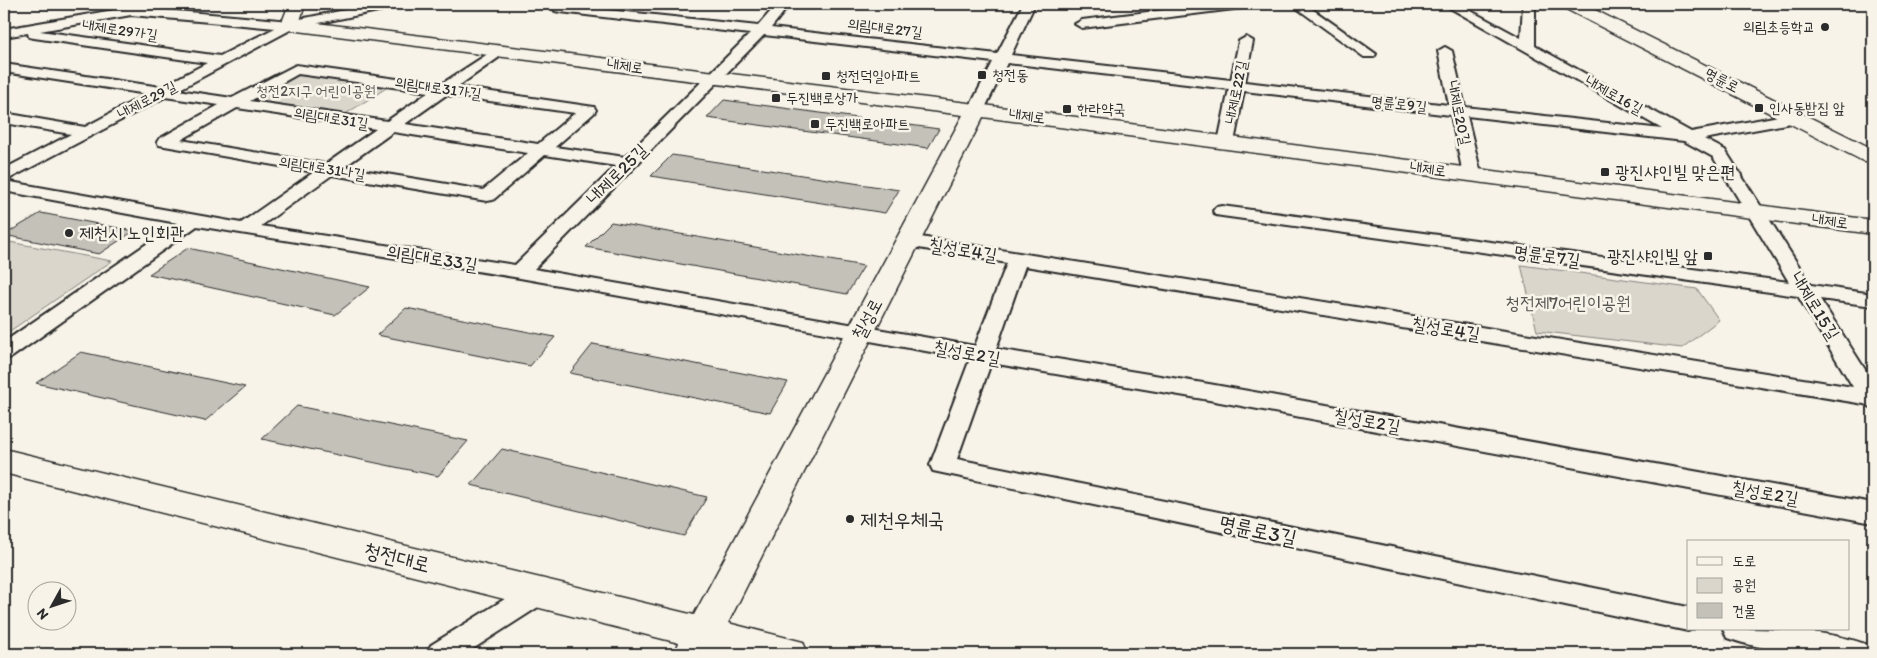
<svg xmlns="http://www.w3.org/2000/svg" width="1877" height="658" viewBox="0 0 1877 658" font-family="Itim,'Poor Story',sans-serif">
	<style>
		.green { fill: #dad6cc; stroke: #82807c }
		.building { fill: #c4c1b9; stroke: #2b2b2b }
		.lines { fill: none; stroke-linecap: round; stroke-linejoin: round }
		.minor-casing { stroke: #2b2b2b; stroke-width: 4 }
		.tertiary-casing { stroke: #2b2b2b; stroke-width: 3 }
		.minor { fill: #f7f3e8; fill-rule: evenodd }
		.tertiary { fill: #f7f3e8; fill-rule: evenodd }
		.poi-dot { fill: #2b2b2b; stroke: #f7f3e8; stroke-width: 2 }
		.labels { text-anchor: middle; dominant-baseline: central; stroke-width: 5; stroke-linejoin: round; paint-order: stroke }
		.far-poi-label { font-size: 15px; fill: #2b2b2b; stroke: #f7f3e8; text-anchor: start }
		.far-street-label { font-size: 15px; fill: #2b2b2b; stroke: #f7f3e8 }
		.far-park-label { font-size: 15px; fill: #575653; stroke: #f7f3e8 }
		.poi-label { font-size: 18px; fill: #2b2b2b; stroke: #f7f3e8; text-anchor: start }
		.street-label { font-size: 18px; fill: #2b2b2b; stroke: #f7f3e8 }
		.park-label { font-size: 18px; fill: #575653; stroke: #f7f3e8 }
		.near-poi-label { font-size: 21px; fill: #2b2b2b; stroke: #f7f3e8; text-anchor: start }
		.near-street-label { font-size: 21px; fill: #2b2b2b; stroke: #f7f3e8 }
	</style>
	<rect width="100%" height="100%" fill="#f7f3e8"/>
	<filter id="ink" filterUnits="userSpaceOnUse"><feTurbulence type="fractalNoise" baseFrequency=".02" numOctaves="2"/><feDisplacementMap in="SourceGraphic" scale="10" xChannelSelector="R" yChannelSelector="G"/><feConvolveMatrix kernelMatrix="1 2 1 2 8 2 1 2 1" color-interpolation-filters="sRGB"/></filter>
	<g filter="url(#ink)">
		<path class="green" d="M 302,70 L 394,83 L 344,115 L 249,100 Z
			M 4,241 L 112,261 L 4,335 Z
			M 1521,265 L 1697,289 L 1719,320 L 1682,348 L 1537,331 Z"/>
		<path class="building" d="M 724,100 L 939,129 L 928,148 L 707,118 Z
			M 672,155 L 899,190 L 885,213 L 651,176 Z
			M 41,213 L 134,231 L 99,254 L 4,235 Z
			M 611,222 L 864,266 L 847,294 L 586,247 Z
			M 188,248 L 370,287 L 335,315 L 149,274 Z
			M 406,308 L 555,337 L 530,366 L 377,335 Z
			M 593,344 L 788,382 L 770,413 L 570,373 Z
			M 81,352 L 245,387 L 205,421 L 36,383 Z
			M 297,406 L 468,441 L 438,476 L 262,439 Z
			M 502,449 L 707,497 L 684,536 L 471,485 Z"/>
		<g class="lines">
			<g class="minor-casing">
				<path id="minor" d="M 375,4 L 399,4 L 393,8 L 294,28 L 178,90 L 232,98 L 296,65 L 440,85 L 500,46 L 507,50 L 505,53 L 457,87 L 594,107 L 596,110 L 594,113 L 555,147 L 625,157 L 750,34 L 560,12 L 555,11 L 551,4 L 758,26 L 777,4 L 790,4 L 771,28 L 997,54 L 1023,4 L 1035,4 L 1011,55 L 1231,80 L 1239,41 L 1246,37 L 1253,41 L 1245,82 L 1449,105 L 1438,51 L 1445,47 L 1452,51 L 1465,107 L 1662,129 L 1443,4 L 1458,4 L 1521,38 L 1523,4 L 1535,4 L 1535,46 L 1691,132 L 1796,113 L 1802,115 L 1804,118 L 1802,121 L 1704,139 L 1725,150 L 1811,285 L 1873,294 L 1873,306 L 1820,299 L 1873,382 L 1873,408 L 1864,404 L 1025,266 L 996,349 L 1209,384 L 1873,503 L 1873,523 L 1209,400 L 991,363 L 957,459 L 1688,607 L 1688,629 L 1693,629 L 1688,631 L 933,471 L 930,465 L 970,359 L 520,278 L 197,226 L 12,357 L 4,359 L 4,342 L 177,223 L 4,191 L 4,169 L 71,134 L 4,123 L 4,113 L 85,127 L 147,94 L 4,72 L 4,64 L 161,87 L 207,63 L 34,38 L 29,37 L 28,33 L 4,37 L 4,29 L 131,7 L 290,21 ZM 131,15 L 275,28 L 220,56 L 40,31 ZM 764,35 L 993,62 L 968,110 L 976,115 L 984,110 L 1007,63 L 1229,89 L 1218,142 L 1220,145 L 1232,145 L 1234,142 L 1244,91 L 1451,115 L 1463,174 L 1466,178 L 1478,178 L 1481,174 L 1467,116 L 1684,141 L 1713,157 L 1789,282 L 1222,206 L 1216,207 L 1213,211 L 1216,215 L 1222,216 L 1798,296 L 1853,387 L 908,235 L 901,237 L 898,241 L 901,245 L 1007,263 L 975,346 L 534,269 ZM 298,74 L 429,92 L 387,121 L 250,101 ZM 446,95 L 575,113 L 538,144 L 405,124 ZM 165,97 L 219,105 L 159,139 L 157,142 L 159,145 L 314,172 L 241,223 L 5,181 ZM 237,108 L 376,129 L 326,164 L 181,140 ZM 393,132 L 528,153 L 483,190 L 344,167 ZM 545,155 L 616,166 L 515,265 L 261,226 L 332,175 L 487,201 L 493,200 Z
					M 1213,4 L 1248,4 L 1242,8 L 1082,28 L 1075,24 L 1082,20 Z
					M 1291,4 L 1305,4 L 1376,54 L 1374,57 L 1364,57 Z
					M 539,580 L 549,584 L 553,592 L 549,600 L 465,654 L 426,654 L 431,645 L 529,584 Z
					M 1723,629 C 1772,629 1821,628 1868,645 L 1873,654 C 1824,657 1773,654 1727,638 Z"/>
			</g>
			<g class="tertiary-casing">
				<path id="tertiary" d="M 289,4 L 305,4 L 300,21 L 976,104 L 1873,220 L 1873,234 L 983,117 L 728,623 L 803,642 L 808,654 L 724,654 L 714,652 L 712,654 L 674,654 L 679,643 L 4,473 L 4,449 L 694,615 L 963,115 L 290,30 L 284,29 L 281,25 Z
					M 1562,4 L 1583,4 L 1873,149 L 1873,163 L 1865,162 L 1564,8 Z"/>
			</g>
			<use href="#minor" class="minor"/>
			<use href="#tertiary" class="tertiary"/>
		</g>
	</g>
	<g class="poi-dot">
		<circle cx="1825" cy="27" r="5"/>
		<rect x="977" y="70" width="10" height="10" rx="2.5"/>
		<rect x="821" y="71" width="10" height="10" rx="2.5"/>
		<rect x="771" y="93" width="10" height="10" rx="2.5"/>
		<rect x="1754" y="103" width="10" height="10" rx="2.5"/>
		<rect x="1062" y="104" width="10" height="10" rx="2.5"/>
		<rect x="810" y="119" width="10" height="10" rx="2.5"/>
		<rect x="1600" y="167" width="10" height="10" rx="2.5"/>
		<circle cx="69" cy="233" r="5"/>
		<rect x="1703" y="251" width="10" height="10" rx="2.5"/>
		<circle cx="850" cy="519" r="5"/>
	</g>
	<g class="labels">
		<g class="far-poi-label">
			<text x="1815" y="27" text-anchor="end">의림초등학교</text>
			<text x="992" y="75">청전동</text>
			<text x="836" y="76">청전덕일아파트</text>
			<text x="786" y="98">두진백로상가</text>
			<text x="1769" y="108">인사동밥집 앞</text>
			<text x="1077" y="109">한라약국</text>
			<text x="825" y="124">두진백로아파트</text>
		</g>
		<g class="far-street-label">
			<text transform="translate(885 28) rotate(7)">의림대로27길</text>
			<text transform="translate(120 30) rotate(8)">내제로29가길</text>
			<text transform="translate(625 66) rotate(7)">내제로</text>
			<text transform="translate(1722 80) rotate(27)">명륜로</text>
			<text transform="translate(438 88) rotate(8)">의림대로31가길</text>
			<text transform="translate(1236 92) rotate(-79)">내제로22길</text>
			<text transform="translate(1614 95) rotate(29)">내제로16길</text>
			<text transform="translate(147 100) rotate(-28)">내제로29길</text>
			<text transform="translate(1399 104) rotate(6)">명륜로9길</text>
			<text transform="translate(1459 113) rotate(78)">내제로20길</text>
			<text transform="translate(1027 116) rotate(7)">내제로</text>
			<text transform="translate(331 118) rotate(9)">의림대로31길</text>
			<text transform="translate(322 168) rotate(9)">의림대로31나길</text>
			<text transform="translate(1428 169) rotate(7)">내제로</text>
			<text transform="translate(1830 221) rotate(7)">내제로</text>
		</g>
		<g class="far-park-label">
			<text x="316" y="91">청전2지구 어린이공원</text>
		</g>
		<g class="poi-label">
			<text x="1615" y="172">광진샤인빌 맞은편</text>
			<text x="79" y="233">제천시 노인회관</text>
			<text x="1698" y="256" text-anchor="end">광진샤인빌 앞</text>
		</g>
		<g class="street-label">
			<text transform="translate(617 174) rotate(-45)">내제로25길</text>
			<text transform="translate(963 250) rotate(9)">칠성로4길</text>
			<text transform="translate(1547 256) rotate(8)">명륜로7길</text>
			<text transform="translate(432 258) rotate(9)">의림대로33길</text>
			<text transform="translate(1815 306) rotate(58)">내제로15길</text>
			<text transform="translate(867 319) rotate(-62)">칠성로</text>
			<text transform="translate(1446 329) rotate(9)">칠성로4길</text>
			<text transform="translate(967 353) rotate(10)">칠성로2길</text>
			<text transform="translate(1367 421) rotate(10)">칠성로2길</text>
			<text transform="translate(1765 493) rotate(10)">칠성로2길</text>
		</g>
		<g class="park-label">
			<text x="1568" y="303">청전제7어린이공원</text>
		</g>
		<g class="near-poi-label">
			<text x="860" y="519">제천우체국</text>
		</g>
		<g class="near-street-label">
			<text transform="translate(1258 530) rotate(12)">명륜로3길</text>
			<text transform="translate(397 557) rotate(14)">청전대로</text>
		</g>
	</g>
	<rect width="1877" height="658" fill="none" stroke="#f7f3e8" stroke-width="20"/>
	<rect x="10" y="10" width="1857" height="638" fill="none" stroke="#2b2b2b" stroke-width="2" filter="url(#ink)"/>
	<rect x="1687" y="540" width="162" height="90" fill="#f7f3e8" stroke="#a5a39c"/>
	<rect x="1697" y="557" width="25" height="8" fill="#f7f3e8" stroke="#a5a39c"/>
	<text x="1732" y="566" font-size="15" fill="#2b2b2b">도로</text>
	<rect x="1697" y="578" width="25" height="15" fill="#dad6cc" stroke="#a5a39c"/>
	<text x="1732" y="590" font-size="15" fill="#2b2b2b">공원</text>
	<rect x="1697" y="603" width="25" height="15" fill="#c4c1b9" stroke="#a5a39c"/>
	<text x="1732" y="616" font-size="15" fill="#2b2b2b">건물</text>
	<g transform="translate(52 606) rotate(230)"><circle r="24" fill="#f7f3e8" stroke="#a5a39c"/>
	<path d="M0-4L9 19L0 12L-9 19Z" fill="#2b2b2b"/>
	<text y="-8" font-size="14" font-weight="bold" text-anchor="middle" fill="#2b2b2b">N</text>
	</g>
</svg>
